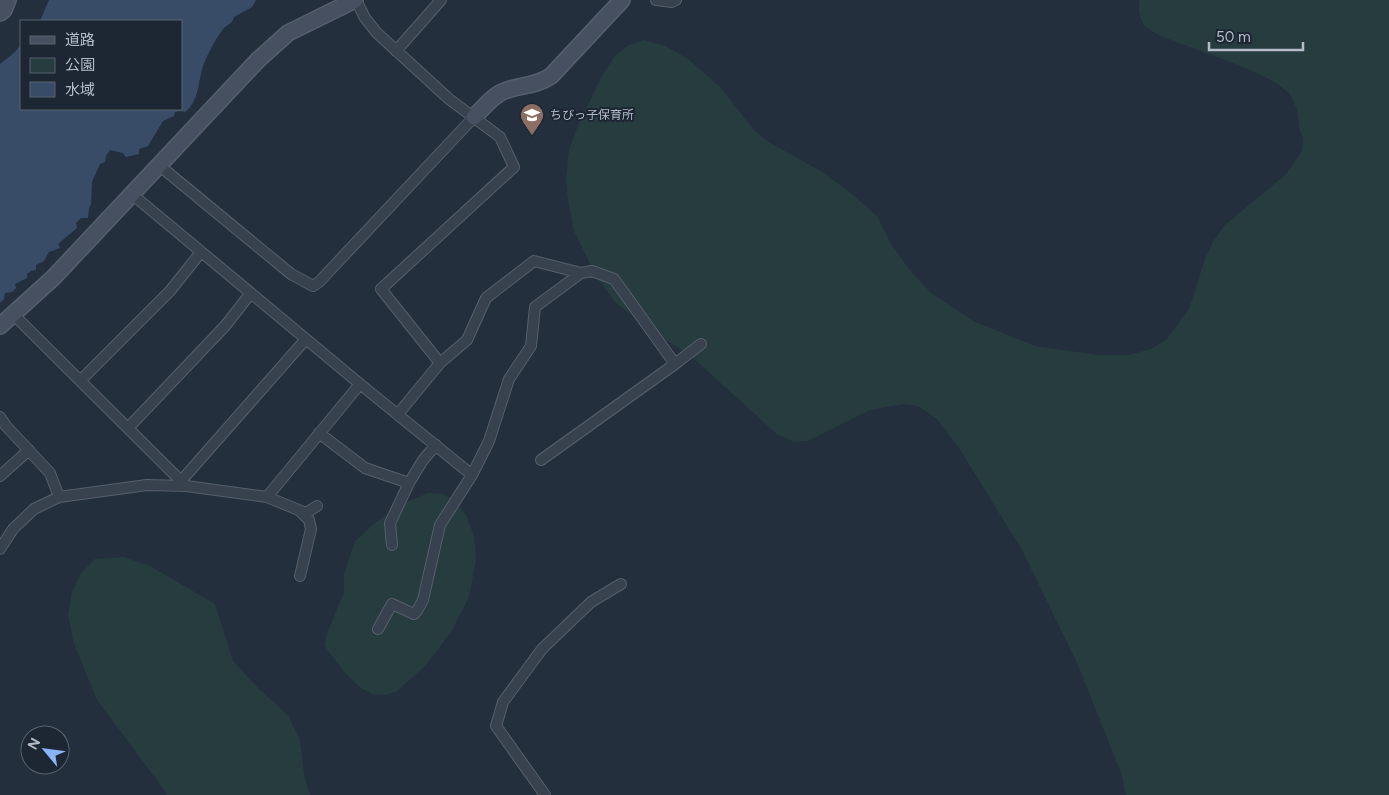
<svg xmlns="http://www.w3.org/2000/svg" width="1389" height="795" viewBox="0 0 1389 795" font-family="Figtree,'Noto Sans JP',sans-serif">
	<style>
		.green { fill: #263c3f }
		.water { fill: #394c67 }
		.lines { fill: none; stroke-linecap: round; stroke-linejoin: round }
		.street-casing { stroke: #565f6c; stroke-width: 12 }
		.secondary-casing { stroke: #565f6c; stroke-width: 18 }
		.street { stroke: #38414e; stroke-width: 10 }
		.secondary { stroke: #465061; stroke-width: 15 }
		.labels { text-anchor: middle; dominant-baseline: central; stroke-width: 4; stroke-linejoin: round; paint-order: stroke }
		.poi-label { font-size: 12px; fill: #b4bcc9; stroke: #1d2633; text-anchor: start }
	</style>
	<rect width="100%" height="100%" fill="#242f3e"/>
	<path class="green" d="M 1139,0 L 1389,0 L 1389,795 L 1126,795 L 1121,773 L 1078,665 L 1022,550 L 959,448 L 937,419 L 918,406 L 903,404 L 870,410 L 808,441 L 794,442 L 777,434 L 693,358 L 644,325 L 616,303 L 596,276 L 574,231 L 568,200 L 566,178 L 569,149 L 579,123 L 603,74 L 615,56 L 627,46 L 644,40 L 665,46 L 688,59 L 720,87 L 753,129 L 767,141 L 824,173 L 853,195 L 877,216 L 891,244 L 909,269 L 931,293 L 973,321 L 1035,346 L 1098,355 L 1129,355 L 1151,349 L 1166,340 L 1189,309 L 1205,259 L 1214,240 L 1225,225 L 1286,174 L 1302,151 L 1303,139 L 1299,128 L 1297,109 L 1289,93 L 1275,82 L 1241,66 L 1160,36 L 1144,26 L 1139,13 Z
		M 428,493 L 443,494 L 454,500 L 466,515 L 474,536 L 476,559 L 469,597 L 451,632 L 426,665 L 396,692 L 385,695 L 372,694 L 361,688 L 346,674 L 328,651 L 325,645 L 326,636 L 344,592 L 344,574 L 355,541 L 376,522 L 407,502 Z
		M 124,557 L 150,566 L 215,604 L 233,661 L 259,689 L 288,715 L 300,740 L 304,775 L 310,795 L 168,795 L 97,700 L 73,641 L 68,614 L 72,592 L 81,573 L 95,559 Z"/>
	<path class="water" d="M 49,0 L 256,0 L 252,7 L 234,17 C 233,23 228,24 224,28 C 216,38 208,53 203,66 C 198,81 199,102 185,112 L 181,111 L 175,112 L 174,116 L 163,121 L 148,146 L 139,149 L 139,154 L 126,157 L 123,153 L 110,150 L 106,156 L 105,162 L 100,164 L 92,182 L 91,204 L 89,208 L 88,218 L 81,218 L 76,223 L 77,228 L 58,244 L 60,248 L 49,252 L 44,261 L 36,265 L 36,270 L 31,271 L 27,274 L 27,278 L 15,284 L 16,288 L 12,292 L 5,293 L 4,299 L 0,303 L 0,64 L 15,52 L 21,44 L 21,109 L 181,109 L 181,21 L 40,21 Z"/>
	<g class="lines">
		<g class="street-casing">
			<path id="street" d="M 356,0 L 365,18 L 377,33 L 449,99 L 500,137 L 514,167 L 381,289 L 440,363 L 398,414
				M 656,0 L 672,2 L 676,0
				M 396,51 L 441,0
				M 160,166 L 291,274 L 313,286 L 319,282 L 474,117
				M 133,195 L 360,384 L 472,475
				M 13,314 L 186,486
				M 440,363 L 467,340 L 486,298 L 534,261 L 581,273 L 592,271 L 614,279 L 675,364 L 701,344
				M 80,381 L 170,291 L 201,252
				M 0,417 L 6,426 L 50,473 L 59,497
				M 128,428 L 225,326 L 251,293
				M 319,433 L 365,468 L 409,483 L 423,460 L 436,445
				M 541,460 L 675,364
				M 0,476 L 29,450
				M 181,481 L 306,339
				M 267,497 L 306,513 L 317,506
				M 300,511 L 309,520 L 311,529 L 300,576
				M 392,545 L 390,523 L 409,483
				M 0,549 L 13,529 L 34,509 L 59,497 L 147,485 L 186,486 L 267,497 L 360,384
				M 378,629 L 392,604 L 414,614 L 417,611 L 423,600 L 440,525 L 472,475 L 489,441 L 509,379 L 531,346 L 535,307 L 581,273
				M 545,795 L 496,726 L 503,702 L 542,649 L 591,602 L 621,584"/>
		</g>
		<g class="secondary-casing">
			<path id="secondary" d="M 0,13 L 4,10 L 8,0
				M 474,117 C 482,109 490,99 500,93 C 517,84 533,88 551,76 L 622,0
				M 0,326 L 53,278 L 258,60 L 288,33 L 355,0"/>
		</g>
		<use href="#street" class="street"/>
		<use href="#secondary" class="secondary"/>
	</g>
	<defs>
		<g id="school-pin" transform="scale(1.25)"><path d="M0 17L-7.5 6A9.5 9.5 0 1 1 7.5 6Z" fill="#8d6e63" stroke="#1d2633"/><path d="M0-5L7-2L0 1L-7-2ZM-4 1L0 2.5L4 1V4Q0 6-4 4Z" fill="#fff"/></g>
	</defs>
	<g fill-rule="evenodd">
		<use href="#school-pin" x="532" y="115"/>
	</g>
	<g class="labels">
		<g class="poi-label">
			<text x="550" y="115">ちびっ子保育所</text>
		</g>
	</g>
	<rect x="20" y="20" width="162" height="90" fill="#1d2633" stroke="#59626f"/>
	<rect x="30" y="36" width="25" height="8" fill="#465061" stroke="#59626f"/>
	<text x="65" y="45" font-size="15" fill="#b4bcc9">道路</text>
	<rect x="30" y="58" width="25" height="15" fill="#263c3f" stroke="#59626f"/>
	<text x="65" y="70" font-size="15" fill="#b4bcc9">公園</text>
	<rect x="30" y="82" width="25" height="15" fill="#394c67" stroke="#59626f"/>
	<text x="65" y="95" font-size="15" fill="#b4bcc9">水域</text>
	<g transform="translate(45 750) rotate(299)"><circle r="24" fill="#1d2633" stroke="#59626f"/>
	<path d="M0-4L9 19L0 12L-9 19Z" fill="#8ab4f8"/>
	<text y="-8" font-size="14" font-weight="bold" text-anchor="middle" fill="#b4bcc9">N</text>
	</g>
	<path d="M1209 42v8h94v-8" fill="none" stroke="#b4bcc9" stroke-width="2.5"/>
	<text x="1216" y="42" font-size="15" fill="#b4bcc9" stroke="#1d2633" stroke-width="4" paint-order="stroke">50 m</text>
</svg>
